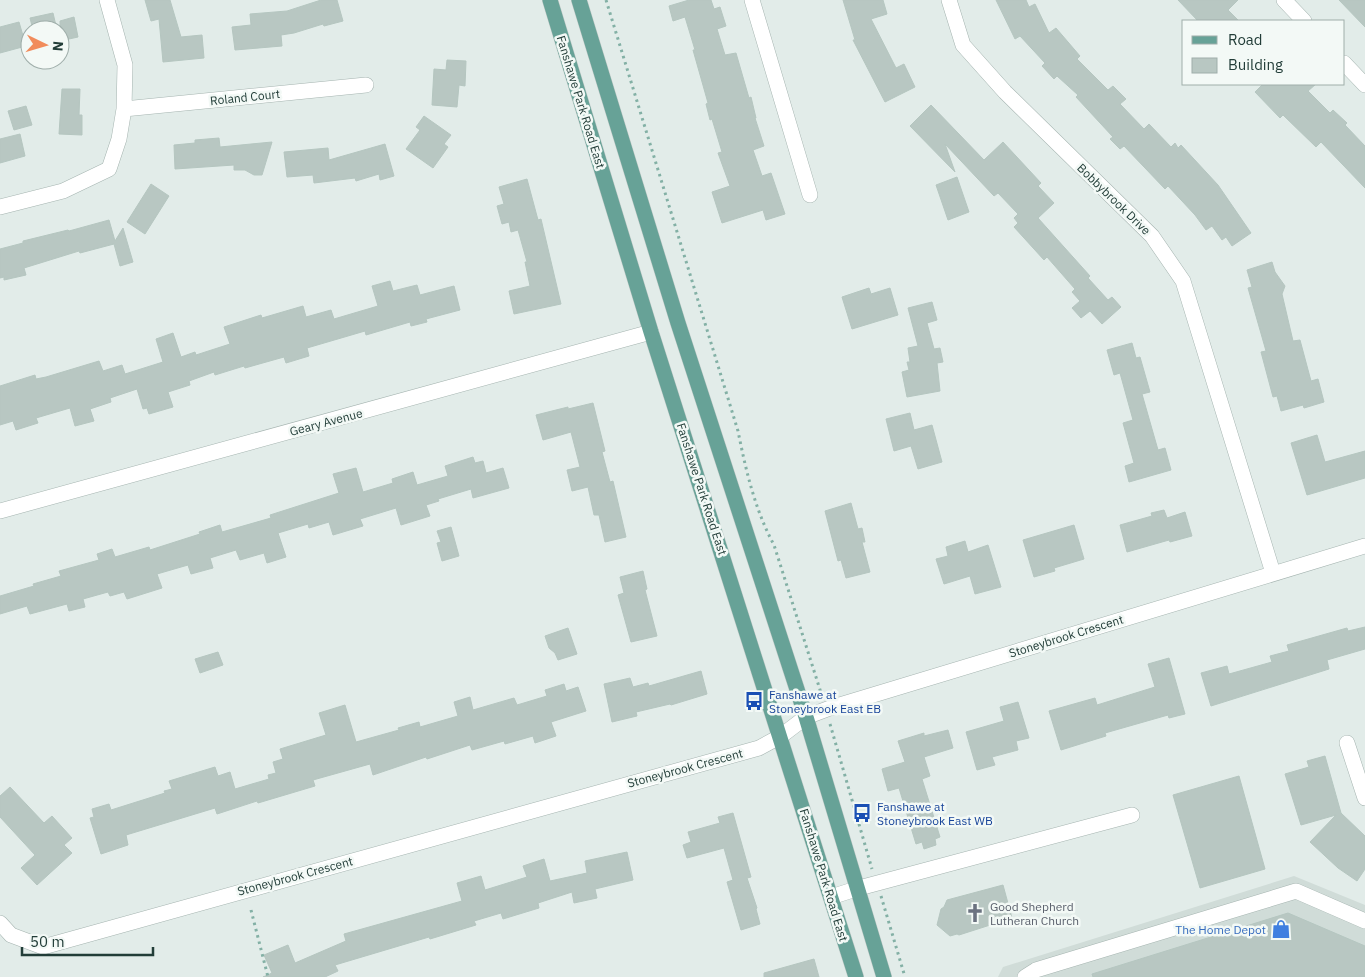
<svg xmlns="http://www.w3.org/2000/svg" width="1365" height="977" viewBox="0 0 1365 977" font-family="'IBM Plex Sans',sans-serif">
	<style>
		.built { fill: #d0dcd8 }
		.building { fill: #b8c7c2; stroke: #b5c6c0 }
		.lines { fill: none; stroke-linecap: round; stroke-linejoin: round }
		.minor-casing { stroke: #a5b4b0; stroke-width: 16 }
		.major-casing { stroke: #c1c9c7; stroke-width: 16 }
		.path { stroke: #83b0a5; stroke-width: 3; stroke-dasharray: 2.5 4; stroke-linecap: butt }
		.minor { stroke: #fff; stroke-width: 15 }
		.major { stroke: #67a297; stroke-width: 15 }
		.labels { text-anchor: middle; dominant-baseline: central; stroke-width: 5; stroke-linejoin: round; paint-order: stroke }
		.street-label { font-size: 12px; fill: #223d38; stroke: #f3f9f6 }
		.transit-label { font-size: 12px; fill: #164399; stroke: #f3f9f6; text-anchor: start }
		.worship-label { font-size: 12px; fill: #5b616d; stroke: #f3f9f6; text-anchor: start }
		.shop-label { font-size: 12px; fill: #366cbe; stroke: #f3f9f6; text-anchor: end }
	</style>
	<rect width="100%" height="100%" fill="#e2ece9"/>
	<path class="built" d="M 1294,876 L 1365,905 L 1365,977 L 998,977 L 1003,967 Z"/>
	<path class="building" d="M 145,0 L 170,0 L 181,37 L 202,35 L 204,58 L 163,62 L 159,19 L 151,21 Z
		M 321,0 L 337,0 L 343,21 L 324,26 L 323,24 L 294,33 L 281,35 L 282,46 L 235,50 L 232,27 L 251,25 L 250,14 L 287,11 Z
		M 689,0 L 711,0 L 714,9 L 720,7 L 726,26 L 717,29 L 725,55 L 736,53 L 749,98 L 751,97 L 756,118 L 755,118 L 764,146 L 753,150 L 762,176 L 771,173 L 785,214 L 766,220 L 763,210 L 722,223 L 712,192 L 730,186 L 718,153 L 722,152 L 712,119 L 710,120 L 706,104 L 708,103 L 693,50 L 695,50 L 685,17 L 673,21 L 669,6 Z
		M 843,0 L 883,0 L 887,14 L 871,19 L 896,68 L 904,64 L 915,87 L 885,102 L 853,40 L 855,40 Z
		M 996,0 L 1026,0 L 1029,7 L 1035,4 L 1049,33 L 1056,28 L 1080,56 L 1077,59 L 1108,90 L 1113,86 L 1126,99 L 1120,104 L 1144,129 L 1149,124 L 1171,147 L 1175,143 L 1178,148 L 1181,145 L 1218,185 L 1251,233 L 1232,246 L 1226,237 L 1222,240 L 1212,226 L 1206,230 L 1195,215 L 1168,186 L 1165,189 L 1124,146 L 1120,149 L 1110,139 L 1113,137 L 1076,97 L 1078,95 L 1057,76 L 1054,79 L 1042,66 L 1045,63 L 1020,36 L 1015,39 Z
		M 1178,0 L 1238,0 L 1228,10 L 1239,21 L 1198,21 Z
		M 1339,0 L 1365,0 L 1365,27 Z
		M 53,13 L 57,30 L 33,30 L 30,18 Z
		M 74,17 L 78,37 L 60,41 L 60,21 Z
		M 19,22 L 26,46 L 0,53 L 0,27 Z
		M 447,60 L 466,61 L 465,86 L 459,85 L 457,107 L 432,105 L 434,69 L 446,70 Z
		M 1263,84 L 1316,84 L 1308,91 L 1330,113 L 1333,110 L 1347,123 L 1345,125 L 1365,146 L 1365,188 L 1321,142 L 1316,147 L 1283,115 L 1280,118 L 1255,92 Z
		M 62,89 L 80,89 L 79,115 L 82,115 L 82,135 L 59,134 Z
		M 931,105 L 984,160 L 1003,142 L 1041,183 L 1038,186 L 1054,203 L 1038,218 L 1090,276 L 1088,278 L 1108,300 L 1112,297 L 1121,307 L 1102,324 L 1090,311 L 1081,318 L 1072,308 L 1080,301 L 1072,292 L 1075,289 L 1047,257 L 1044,260 L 1014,227 L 1018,223 L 1014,218 L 1018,214 L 998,193 L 994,196 L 945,144 L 955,172 L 910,126 Z
		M 26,106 L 32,125 L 14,130 L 8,111 Z
		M 424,116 L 451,135 L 444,144 L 448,147 L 433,168 L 406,149 L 420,130 L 416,127 Z
		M 20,134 L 25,156 L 0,163 L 0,139 Z
		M 219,138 L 220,147 L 272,142 L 262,175 L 254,175 L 245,170 L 234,170 L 234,165 L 175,169 L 174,145 L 195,143 L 195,140 Z
		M 385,144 L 394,176 L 380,180 L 379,174 L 356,181 L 355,178 L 314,183 L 313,175 L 287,177 L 284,152 L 328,148 L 329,160 Z
		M 957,177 L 969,212 L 948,220 L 936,185 Z
		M 527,179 L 538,220 L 541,219 L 561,304 L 514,314 L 509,291 L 530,286 L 525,262 L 527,262 L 518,230 L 511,232 L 509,222 L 502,224 L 497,206 L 504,204 L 499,187 Z
		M 151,184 L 169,196 L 145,234 L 127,222 Z
		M 109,220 L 115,241 L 123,228 L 133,262 L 120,266 L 114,244 L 80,253 L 79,251 L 24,268 L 26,275 L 4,280 L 4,277 L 0,278 L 0,249 L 23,243 L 23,241 L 68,230 L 69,231 Z
		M 1272,262 L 1275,272 L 1285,286 L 1282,294 L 1293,341 L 1300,340 L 1311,381 L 1318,379 L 1324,402 L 1304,408 L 1303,405 L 1281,411 L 1277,396 L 1273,397 L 1261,352 L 1266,351 L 1248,288 L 1252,287 L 1247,270 Z
		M 390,281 L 393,291 L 417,285 L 420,295 L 454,286 L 460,310 L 426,319 L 427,322 L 411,326 L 410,322 L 366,335 L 365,331 L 307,348 L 309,356 L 286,363 L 284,357 L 245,368 L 244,366 L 215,375 L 214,372 L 189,381 L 190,385 L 168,392 L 173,407 L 149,414 L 147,408 L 143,409 L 137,389 L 110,398 L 111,402 L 90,409 L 94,421 L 75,426 L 70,408 L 36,418 L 38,423 L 16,430 L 13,421 L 0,425 L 0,386 L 35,375 L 36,379 L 46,377 L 99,361 L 103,371 L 122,365 L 125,374 L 163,362 L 156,339 L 173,333 L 181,357 L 195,352 L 196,355 L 230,344 L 224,327 L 261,315 L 262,318 L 303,306 L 306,317 L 331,310 L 334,319 L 378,306 L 372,286 Z
		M 869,288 L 871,294 L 890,288 L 898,315 L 852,329 L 842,297 Z
		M 932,302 L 937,320 L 927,323 L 934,349 L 940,348 L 943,362 L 937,363 L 940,391 L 907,397 L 902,372 L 909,370 L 907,362 L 910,362 L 908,348 L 918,346 L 908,308 Z
		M 1132,343 L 1136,358 L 1140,357 L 1150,392 L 1142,394 L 1158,450 L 1165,448 L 1171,470 L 1129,482 L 1125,466 L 1134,463 L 1123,423 L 1133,420 L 1120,373 L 1114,375 L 1107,350 Z
		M 593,403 L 605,451 L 602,452 L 610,482 L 613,481 L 626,537 L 605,542 L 599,515 L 594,515 L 588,487 L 572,491 L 567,470 L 580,467 L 571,432 L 543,440 L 536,415 L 568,407 L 568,409 Z
		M 910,413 L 914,430 L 932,425 L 942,462 L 918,469 L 911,446 L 894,451 L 886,419 Z
		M 1317,435 L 1325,462 L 1365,451 L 1365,478 L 1307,495 L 1291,443 Z
		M 473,457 L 475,463 L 483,461 L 486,473 L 503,468 L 509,488 L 473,498 L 471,489 L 438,499 L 439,501 L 426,505 L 430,516 L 401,525 L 396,508 L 360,519 L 363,526 L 333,535 L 329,522 L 309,528 L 308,524 L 278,533 L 286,557 L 267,563 L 264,553 L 240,560 L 236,550 L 210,558 L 213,568 L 191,574 L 188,565 L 157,574 L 162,588 L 127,599 L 124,592 L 110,596 L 108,592 L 83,599 L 85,607 L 69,611 L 67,604 L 30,614 L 27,606 L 0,614 L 0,596 L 34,586 L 33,584 L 61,576 L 59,571 L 99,560 L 97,554 L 112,549 L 115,557 L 149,547 L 150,550 L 200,534 L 199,532 L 220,525 L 222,532 L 271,518 L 270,515 L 339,493 L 333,474 L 356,468 L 363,492 L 393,483 L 392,479 L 413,472 L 417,485 L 448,476 L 445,466 Z
		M 851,503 L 858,529 L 862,528 L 865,542 L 862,542 L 870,572 L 846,578 L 841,560 L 838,561 L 825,511 Z
		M 1164,510 L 1167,518 L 1185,512 L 1192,536 L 1170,542 L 1169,540 L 1127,552 L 1120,525 L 1152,516 L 1151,513 Z
		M 1074,525 L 1084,559 L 1054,568 L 1055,571 L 1034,577 L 1023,540 Z
		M 451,527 L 459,556 L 442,561 L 437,543 L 441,542 L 437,531 Z
		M 965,541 L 968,552 L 988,545 L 1001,587 L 975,594 L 970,576 L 944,584 L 936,559 L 948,556 L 946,547 Z
		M 643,571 L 647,589 L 645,590 L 657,636 L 631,642 L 618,595 L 624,593 L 620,577 Z
		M 1365,627 L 1365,649 L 1327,660 L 1329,669 L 1211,706 L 1201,673 L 1227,666 L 1229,674 L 1272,662 L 1270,656 L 1289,651 L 1287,645 L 1347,628 L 1348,631 Z
		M 568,628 L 577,654 L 558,660 L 555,653 L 549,648 L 545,636 Z
		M 218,652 L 223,665 L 200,673 L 195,659 Z
		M 1169,658 L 1185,714 L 1169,718 L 1168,715 L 1105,733 L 1106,736 L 1061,750 L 1049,711 L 1095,698 L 1097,705 L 1155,687 L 1148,664 Z
		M 701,671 L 707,694 L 671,705 L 670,704 L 636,712 L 637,716 L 612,722 L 604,684 L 630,678 L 633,687 L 648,683 L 649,686 Z
		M 564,684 L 566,691 L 578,687 L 586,711 L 551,722 L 556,736 L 535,743 L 533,736 L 505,744 L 504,741 L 472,750 L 470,745 L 427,759 L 426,757 L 373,775 L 370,764 L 313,780 L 315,786 L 258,803 L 257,801 L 217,814 L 215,808 L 126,835 L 128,845 L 101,854 L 90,818 L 94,817 L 92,809 L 109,804 L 111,810 L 165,793 L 164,791 L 172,789 L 169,781 L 215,767 L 218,776 L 230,772 L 235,789 L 269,779 L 268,775 L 276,773 L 273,762 L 283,759 L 280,749 L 326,735 L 319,713 L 345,705 L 356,742 L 399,730 L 398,728 L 419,722 L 420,727 L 458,716 L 454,702 L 470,697 L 473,710 L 514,698 L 517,705 L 547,696 L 545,690 Z
		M 1018,702 L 1029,738 L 1016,741 L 1018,750 L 992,757 L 995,765 L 977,770 L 966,732 L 1004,721 L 1000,707 Z
		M 948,730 L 953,748 L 924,757 L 930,776 L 922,779 L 940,837 L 935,839 L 936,845 L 924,849 L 922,842 L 916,844 L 899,788 L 888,791 L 882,769 L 905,762 L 898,741 L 924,733 L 924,736 Z
		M 1325,756 L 1341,813 L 1365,836 L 1365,869 L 1357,881 L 1338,868 L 1310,842 L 1336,815 L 1301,825 L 1285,774 L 1309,767 L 1307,761 Z
		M 1239,776 L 1265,869 L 1200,888 L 1173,795 Z
		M 10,787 L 44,823 L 52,816 L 72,838 L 64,845 L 72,853 L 37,885 L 21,868 L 35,855 L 0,817 L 0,796 Z
		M 733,813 L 751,877 L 747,878 L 757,908 L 756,909 L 760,924 L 741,930 L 727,882 L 733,880 L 724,848 L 687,858 L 683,845 L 691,842 L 688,832 L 720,823 L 718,817 Z
		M 627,852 L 633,880 L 595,889 L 597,898 L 574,903 L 572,892 L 538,903 L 539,908 L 503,919 L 501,913 L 474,921 L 476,925 L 430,939 L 429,937 L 335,965 L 338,971 L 325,977 L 263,977 L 272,973 L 264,955 L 288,945 L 295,963 L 346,941 L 344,934 L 462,901 L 457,883 L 481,876 L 485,890 L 527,877 L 523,866 L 544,859 L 550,881 L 587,873 L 585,861 Z
		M 1003,885 L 1012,918 L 959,935 L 957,934 L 950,936 L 937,925 L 941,909 L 944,907 L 947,900 Z
		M 1288,913 L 1365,946 L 1365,977 L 1093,977 L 1092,974 Z
		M 814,959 L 819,977 L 764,977 L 764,973 Z"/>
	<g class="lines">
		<g class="minor-casing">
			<path id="minor" d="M 752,0 L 810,195
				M 949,0 L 963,45 L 1005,92 L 1152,236 L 1183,281 L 1273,573
				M 1284,0 L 1304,21
				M 1344,63 L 1365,85
				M 124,109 L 366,85
				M 0,207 L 63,191 L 109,169 L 119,139 L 124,109 L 125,65 L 107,0
				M 0,511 L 651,332
				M 1347,743 L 1365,798
				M 831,897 L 859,888 L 1132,815
				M 0,923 L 11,935 L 43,947 L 759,748 L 781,736 L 806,717 L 830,708 L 1365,546
				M 1025,977 L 1036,970 L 1296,891 L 1365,921"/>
		</g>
		<g class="major-casing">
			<path id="major" d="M 550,0 L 651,332 L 856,977
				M 579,0 L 678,323 L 806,717 L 884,977"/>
		</g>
		<path class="path" d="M 606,0 L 738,431 C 746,471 755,510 774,545 L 822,696
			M 830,724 L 872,869
			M 881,896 L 905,977
			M 251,910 L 268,977"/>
		<use href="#minor" class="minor"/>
		<use href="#major" class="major"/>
	</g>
	<defs>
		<g id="bus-bare" transform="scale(1.5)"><path d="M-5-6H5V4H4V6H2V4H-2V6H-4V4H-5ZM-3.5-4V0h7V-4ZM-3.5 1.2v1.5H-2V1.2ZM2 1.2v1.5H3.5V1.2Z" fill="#1a4fb4" stroke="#f3f9f6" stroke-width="2.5" paint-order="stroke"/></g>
		<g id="church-bare" transform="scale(1.5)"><path d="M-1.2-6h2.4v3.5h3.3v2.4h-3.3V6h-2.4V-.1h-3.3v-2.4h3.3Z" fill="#6b7280" stroke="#f3f9f6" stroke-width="2.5" paint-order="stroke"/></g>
		<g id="shop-bare" transform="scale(1.5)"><path d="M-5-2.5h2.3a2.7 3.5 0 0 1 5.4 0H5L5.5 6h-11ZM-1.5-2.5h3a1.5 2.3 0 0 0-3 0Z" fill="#3f7fe0" stroke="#f3f9f6" stroke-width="2.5" paint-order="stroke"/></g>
	</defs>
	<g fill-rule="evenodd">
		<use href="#bus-bare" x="754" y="701"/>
		<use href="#bus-bare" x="862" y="813"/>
		<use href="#church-bare" x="975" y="913"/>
		<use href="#shop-bare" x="1281" y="929"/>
	</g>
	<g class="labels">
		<g class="street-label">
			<text transform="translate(245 97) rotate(-6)">Roland Court</text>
			<text transform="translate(581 102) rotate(73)">Fanshawe Park Road East</text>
			<text transform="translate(1114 199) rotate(44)">Bobbybrook Drive</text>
			<text transform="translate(326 422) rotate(-15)">Geary Avenue</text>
			<text transform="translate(702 489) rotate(72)">Fanshawe Park Road East</text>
			<text transform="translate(1066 636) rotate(-17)">Stoneybrook Crescent</text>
			<text transform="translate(685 768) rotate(-15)">Stoneybrook Crescent</text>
			<text transform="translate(824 875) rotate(73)">Fanshawe Park Road East</text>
			<text transform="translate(295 876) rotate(-15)">Stoneybrook Crescent</text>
		</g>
		<g class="transit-label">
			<text x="769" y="694">Fanshawe at<tspan x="769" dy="14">Stoneybrook East EB</tspan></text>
			<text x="877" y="806">Fanshawe at<tspan x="877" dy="14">Stoneybrook East WB</tspan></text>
		</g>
		<g class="worship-label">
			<text x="990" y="906">Good Shepherd<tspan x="990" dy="14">Lutheran Church</tspan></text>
		</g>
		<g class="shop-label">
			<text x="1266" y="929">The Home Depot</text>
		</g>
	</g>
	<rect x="1182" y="20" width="162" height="65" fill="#f3f9f6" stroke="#9faeaa"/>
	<rect x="1192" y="36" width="25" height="8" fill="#67a297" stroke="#9faeaa"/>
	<text x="1228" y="45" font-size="15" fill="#223d38">Road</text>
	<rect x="1192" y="58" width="25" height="15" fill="#b8c7c2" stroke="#9faeaa"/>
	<text x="1228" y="70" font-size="15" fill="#223d38">Building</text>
	<g transform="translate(45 45) rotate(95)"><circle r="24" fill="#f3f9f6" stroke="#9faeaa"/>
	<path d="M0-4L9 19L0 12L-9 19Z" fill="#f18c5c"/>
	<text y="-8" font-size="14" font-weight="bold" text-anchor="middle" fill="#223d38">N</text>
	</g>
	<path d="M22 947v8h131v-8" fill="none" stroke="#223d38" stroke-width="2.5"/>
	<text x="30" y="947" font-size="15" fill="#223d38" stroke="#f3f9f6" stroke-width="4" paint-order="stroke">50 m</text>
</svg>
